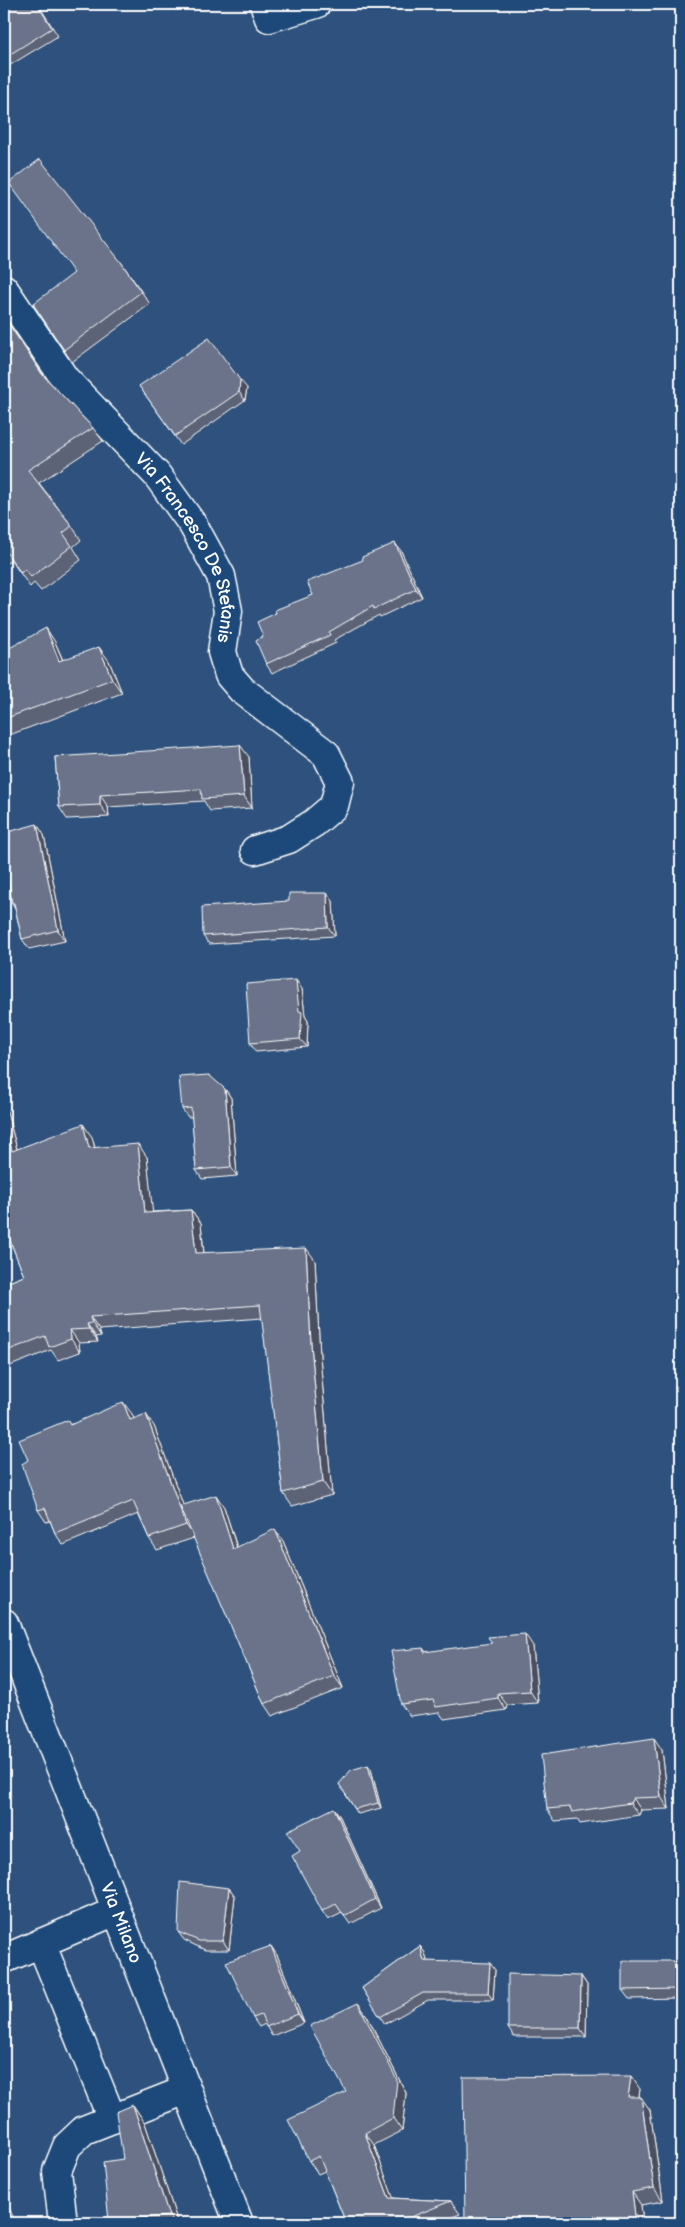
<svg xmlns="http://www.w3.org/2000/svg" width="685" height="2227" viewBox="0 0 685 2227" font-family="'Balsamiq Sans',sans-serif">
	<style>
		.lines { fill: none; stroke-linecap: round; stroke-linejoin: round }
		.minor-casing { stroke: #fff; stroke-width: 31 }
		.major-casing { stroke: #fff; stroke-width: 31 }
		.minor { stroke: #1f4a7a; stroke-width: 28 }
		.major { stroke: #1f4a7a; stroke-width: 28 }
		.wall { fill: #5b6377; stroke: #fff }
		.shaded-wall { fill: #4a5061; stroke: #fff }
		.building { fill: #6a738a; stroke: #fff }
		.labels { text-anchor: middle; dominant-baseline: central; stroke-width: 4; stroke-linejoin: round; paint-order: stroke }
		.street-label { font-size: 18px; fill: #fff; stroke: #1f4a7a }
	</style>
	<rect width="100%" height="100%" fill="#2e527d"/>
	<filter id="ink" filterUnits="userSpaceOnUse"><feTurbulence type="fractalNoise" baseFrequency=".02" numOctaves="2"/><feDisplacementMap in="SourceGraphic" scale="10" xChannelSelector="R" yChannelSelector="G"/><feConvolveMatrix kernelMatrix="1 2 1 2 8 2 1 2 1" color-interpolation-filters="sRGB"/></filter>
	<g filter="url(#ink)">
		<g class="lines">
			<g class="minor-casing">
				<g id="minor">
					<path d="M 264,4 L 269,18 L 316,4"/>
					<path id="s1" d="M 4,289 L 65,379 L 157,475 L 193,525 L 221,576 L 228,611 L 222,652 L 229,675 L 242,690 L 326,754 L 340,782 L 334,806 L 314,823 L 289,839 L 255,850"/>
					<path d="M 41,1943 L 112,2119"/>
					<path d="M 4,1959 L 116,1911"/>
					<path d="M 63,2223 L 57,2171 L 67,2146 L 84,2130 L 186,2090"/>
				</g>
			</g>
			<g class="major-casing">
				<g id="major">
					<path id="s2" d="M 4,1623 L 239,2223"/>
				</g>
			</g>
			<use href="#minor" class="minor"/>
			<use href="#major" class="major"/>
		</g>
		<path class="wall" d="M 4,4 L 38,4 L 58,36 L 7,67 L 4,63 Z
			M 121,262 L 150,304 L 72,362 L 33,304 Z
			M 4,316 L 43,375 L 93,428 L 103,441 L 39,483 L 72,526 L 81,540 L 73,547 L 81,560 L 41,591 L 34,583 L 30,587 L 11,560 L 4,565 Z
			M 139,386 L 247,388 L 245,400 L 181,445 Z
			M 401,551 L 422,597 L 380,617 L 379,615 L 334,640 L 336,643 L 272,673 L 266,664 L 263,636 L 276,613 L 313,595 Z
			M 55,642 L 63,660 L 109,661 L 122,693 L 4,737 L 4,651 Z
			M 55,757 L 249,757 L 252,808 L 210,811 L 204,801 L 108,807 L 109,817 L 67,819 L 59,807 Z
			M 4,833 L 44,835 L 65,941 L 29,949 L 22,939 L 15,908 L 12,903 L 9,883 L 4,885 Z
			M 289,901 L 333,901 L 335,936 L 209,944 L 203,936 Z
			M 302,989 L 305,1016 L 308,1021 L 307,1047 L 256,1052 L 250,1043 Z
			M 225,1089 L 231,1098 L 237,1176 L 202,1179 L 196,1170 L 192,1117 L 188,1117 L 182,1109 Z
			M 4,1101 L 17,1149 L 92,1137 L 95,1148 L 147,1157 L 152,1212 L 191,1210 L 201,1223 L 204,1253 L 315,1260 L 320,1356 L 332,1495 L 292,1506 L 283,1493 L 262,1318 L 99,1330 L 101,1336 L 96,1337 L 98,1342 L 79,1343 L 80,1352 L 58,1360 L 51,1350 L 10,1366 L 4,1357 L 4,1284 L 24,1276 L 5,1228 L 4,1229 Z
			M 132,1414 L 133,1419 L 154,1426 L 183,1505 L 224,1507 L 237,1547 L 283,1541 L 343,1688 L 272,1716 L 264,1704 L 194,1538 L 157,1550 L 149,1538 L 138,1514 L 63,1545 L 55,1533 L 50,1521 L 46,1522 L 38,1510 L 28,1460 L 71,1424 Z
			M 533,1646 L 538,1703 L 507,1705 L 506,1710 L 444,1719 L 439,1712 L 410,1716 L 401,1704 L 423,1648 L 426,1652 Z
			M 662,1750 L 669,1809 L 641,1810 L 639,1815 L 580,1824 L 577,1819 L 555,1821 L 547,1809 Z
			M 371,1769 L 381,1808 L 358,1814 L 339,1784 Z
			M 334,1808 L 340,1817 L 381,1908 L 350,1924 L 342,1913 L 328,1920 L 322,1911 L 300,1851 Z
			M 229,1888 L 235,1896 L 229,1950 L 205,1950 L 184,1940 L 178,1932 Z
			M 420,1946 L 425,1953 L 427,1961 L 495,1970 L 493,2000 L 428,2000 L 385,2024 L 362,1988 Z
			M 277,1955 L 304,2023 L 272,2036 L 265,2024 L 259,2027 L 253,2018 Z
			M 681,1961 L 681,1998 L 629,1999 L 622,1990 Z
			M 581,1976 L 587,1985 L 586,2037 L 514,2037 L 508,2028 Z
			M 358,2003 L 367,2016 L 406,2093 L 402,2131 L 374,2145 L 393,2198 L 451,2201 L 460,2214 L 437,2223 L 346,2223 L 325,2171 L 318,2174 L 309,2161 L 346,2092 Z
			M 640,2089 L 639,2097 L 650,2110 L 663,2201 L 641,2205 L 643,2223 L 465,2223 Z
			M 133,2105 L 145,2123 L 178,2223 L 111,2223 L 109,2221 L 123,2159 Z"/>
		<path class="shaded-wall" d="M 240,380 L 247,388 L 245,400 L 239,392 Z
			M 395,543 L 401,551 L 422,597 L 416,589 Z
			M 46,628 L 55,642 L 69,675 L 59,661 Z
			M 99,647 L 109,661 L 122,693 L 112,679 Z
			M 240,745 L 249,757 L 252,808 L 244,796 Z
			M 100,795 L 108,807 L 109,817 L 100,805 Z
			M 37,824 L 44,835 L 65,941 L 58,930 Z
			M 327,893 L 333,901 L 335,936 L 328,927 Z
			M 296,980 L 302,989 L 305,1016 L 308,1021 L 307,1047 L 300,1039 Z
			M 225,1089 L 231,1098 L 237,1176 L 231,1167 Z
			M 4,1101 L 21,1164 L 12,1151 L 4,1121 Z
			M 83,1124 L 92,1137 L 98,1161 L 89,1148 Z
			M 138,1144 L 147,1157 L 154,1226 L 145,1213 Z
			M 191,1210 L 201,1223 L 205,1266 L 196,1253 Z
			M 306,1248 L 315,1260 L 320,1356 L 332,1495 L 323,1482 L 311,1344 Z
			M 90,1317 L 99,1330 L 101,1336 L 92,1323 Z
			M 87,1324 L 96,1337 L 98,1342 L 89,1329 Z
			M 70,1330 L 79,1343 L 80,1352 L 71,1339 Z
			M 123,1402 L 132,1414 L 139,1432 L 130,1420 Z
			M 146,1414 L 154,1426 L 195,1537 L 186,1525 Z
			M 216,1495 L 224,1507 L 241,1561 L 233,1549 Z
			M 275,1529 L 283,1541 L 343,1688 L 334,1676 Z
			M 525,1634 L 533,1646 L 538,1703 L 530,1691 Z
			M 498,1693 L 507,1705 L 506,1710 L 498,1698 Z
			M 654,1738 L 662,1750 L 669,1809 L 661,1797 Z
			M 368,1765 L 371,1769 L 381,1808 L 378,1803 Z
			M 633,1798 L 641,1810 L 639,1815 L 630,1803 Z
			M 334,1808 L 340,1817 L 381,1908 L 375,1899 Z
			M 229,1888 L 235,1896 L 229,1950 L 223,1941 Z
			M 271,1946 L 277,1955 L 304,2023 L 298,2014 Z
			M 420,1946 L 425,1953 L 429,1968 L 424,1961 Z
			M 490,1963 L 495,1970 L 493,2000 L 488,1993 Z
			M 581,1976 L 587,1985 L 586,2037 L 580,2028 Z
			M 358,2003 L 367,2016 L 406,2093 L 402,2131 L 393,2118 Z
			M 631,2076 L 640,2089 L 637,2110 L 628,2097 Z
			M 641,2097 L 650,2110 L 663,2201 L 654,2188 Z
			M 133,2105 L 145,2123 L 178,2223 L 174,2223 L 169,2216 Z
			M 365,2133 L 374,2145 L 398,2211 L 389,2198 Z
			M 632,2192 L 641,2205 L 643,2223 L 636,2223 Z
			M 4,2197 L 16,2223 L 13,2223 L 4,2204 Z"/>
		<path class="building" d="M 4,4 L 37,4 L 52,28 L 4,58 Z
			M 40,159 L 121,262 L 141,292 L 64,350 L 33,304 L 74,273 L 9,183 Z
			M 4,317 L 42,374 L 93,428 L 28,470 L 72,526 L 63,533 L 72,546 L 31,577 L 25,569 L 21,573 L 4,549 Z
			M 209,338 L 240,380 L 239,392 L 175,436 L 139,386 Z
			M 395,543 L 416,589 L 374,609 L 373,606 L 329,632 L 330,635 L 266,664 L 256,641 L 263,636 L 257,622 L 276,613 L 275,610 L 313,595 L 307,582 L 363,560 L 362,557 Z
			M 46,628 L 59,661 L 99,647 L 112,679 L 4,719 L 4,651 Z
			M 240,745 L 244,796 L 202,799 L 201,789 L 100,795 L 100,805 L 59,807 L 55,757 Z
			M 37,824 L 58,930 L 22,939 L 14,903 L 12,903 L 7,870 L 4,872 L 4,833 Z
			M 289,893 L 327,893 L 328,927 L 203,936 L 202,907 L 289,901 Z
			M 296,980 L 299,1011 L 302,1012 L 300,1039 L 250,1043 L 246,984 Z
			M 209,1075 L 225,1089 L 231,1167 L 196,1170 L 191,1108 L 182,1109 L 179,1077 Z
			M 4,1121 L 12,1151 L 83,1124 L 89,1148 L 138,1144 L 145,1213 L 191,1210 L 196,1253 L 306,1248 L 311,1344 L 323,1482 L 283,1493 L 260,1305 L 90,1317 L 92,1323 L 87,1324 L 89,1329 L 70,1330 L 71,1339 L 49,1347 L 45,1336 L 4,1352 L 4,1284 L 24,1276 L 4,1225 Z
			M 123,1402 L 130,1420 L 146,1414 L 186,1525 L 149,1538 L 133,1501 L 55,1533 L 45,1508 L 38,1510 L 22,1464 L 28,1460 L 19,1440 L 68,1420 L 70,1425 Z
			M 216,1495 L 233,1549 L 275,1529 L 334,1676 L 264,1704 L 180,1506 Z
			M 525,1634 L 530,1691 L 498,1693 L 498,1698 L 436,1707 L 433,1700 L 401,1704 L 391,1651 L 423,1648 L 424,1652 L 492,1643 L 488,1637 Z
			M 654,1738 L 661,1797 L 633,1798 L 630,1803 L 572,1812 L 570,1807 L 547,1809 L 541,1755 Z
			M 368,1765 L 378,1803 L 355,1809 L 339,1784 L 351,1770 Z
			M 334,1808 L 375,1899 L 344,1916 L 336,1904 L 322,1911 L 292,1856 L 300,1851 L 287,1831 Z
			M 180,1882 L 229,1888 L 223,1941 L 199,1941 L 178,1932 Z
			M 271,1946 L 298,2014 L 266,2027 L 261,2015 L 253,2018 L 226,1962 Z
			M 420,1946 L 424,1961 L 490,1963 L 488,1993 L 423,1993 L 380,2017 L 362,1988 Z
			M 622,1961 L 681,1961 L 681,1989 L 622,1990 Z
			M 508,1974 L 581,1976 L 580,2028 L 508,2028 Z
			M 358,2003 L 397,2080 L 393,2118 L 365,2133 L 389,2198 L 451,2201 L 396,2223 L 346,2223 L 319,2156 L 309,2161 L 288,2120 L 346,2092 L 310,2026 Z
			M 631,2076 L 628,2097 L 641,2097 L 654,2188 L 632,2192 L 636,2223 L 465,2223 L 463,2077 Z
			M 133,2105 L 169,2216 L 109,2221 L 103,2162 L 123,2159 L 116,2112 Z
			M 4,2204 L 13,2223 L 4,2223 Z"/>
	</g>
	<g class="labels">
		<g class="street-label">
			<text stroke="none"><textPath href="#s1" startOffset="322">Via Francesco De Stefanis</textPath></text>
			<text stroke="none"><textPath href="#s2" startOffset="322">Via Milano</textPath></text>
		</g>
	</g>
	<rect width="685" height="2227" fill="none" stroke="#1f4a7a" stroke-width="20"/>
	<rect x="10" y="10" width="665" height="2207" fill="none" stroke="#fff" stroke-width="2" filter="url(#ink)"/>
</svg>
